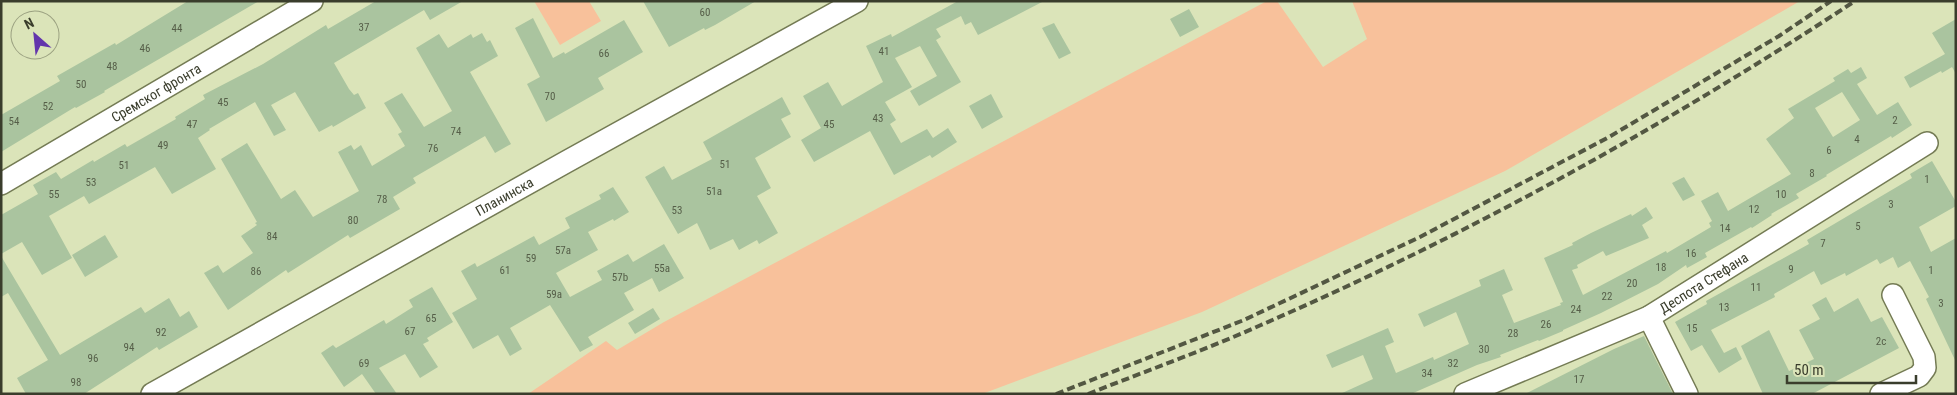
<svg xmlns="http://www.w3.org/2000/svg" width="1957" height="395" viewBox="0 0 1957 395" font-family="'Roboto Condensed',sans-serif">
	<style>
		.green { fill: #f8c19b }
		.building { fill: #aac49f; fill-rule: evenodd }
		.lines { fill: none; stroke-linecap: round; stroke-linejoin: round }
		.minor-casing { stroke: #747b54; stroke-width: 24 }
		.minor { stroke: #fff; stroke-width: 21 }
		.rail { stroke: #535742; stroke-width: 4; stroke-dasharray: 8 4; stroke-linecap: butt }
		.labels { text-anchor: middle; dominant-baseline: central; stroke-width: 5; stroke-linejoin: round; paint-order: stroke }
		.number-label { font-size: 11px; fill: #565f49 }
		.street-label { font-size: 14px; fill: #3a3d2c; stroke: #dbe4b9 }
	</style>
	<rect width="100%" height="100%" fill="#dbe4b9"/>
	<path class="green" d="M 534,1 L 589,1 L 601,21 L 560,45 Z
		M 1267,1 L 1277,1 L 1323,67 L 1367,39 L 1352,1 L 1800,1 L 1505,171 L 1202,312 L 982,394 L 528,394 L 606,341 L 617,350 L 664,322 Z"/>
	<path class="building" d="M 188,1 L 259,1 L 104,91 L 105,92 L 76,108 L 75,107 L 1,152 L 1,115 L 60,81 L 57,76 L 115,43 L 116,45 Z
		M 376,1 L 463,1 L 430,20 L 424,10 L 334,63 L 349,89 L 354,95 L 358,93 L 366,108 L 333,127 L 332,125 L 319,132 L 295,92 L 271,105 L 286,130 L 274,136 L 255,102 L 209,129 L 210,130 L 198,138 L 216,169 L 172,194 L 155,167 L 89,204 L 84,196 L 49,216 L 72,258 L 42,275 L 22,242 L 1,254 L 1,215 L 38,194 L 33,185 L 56,172 L 61,179 L 93,160 L 94,162 L 125,144 L 127,147 L 176,119 L 175,117 L 205,99 L 203,95 L 263,64 L 326,25 L 328,29 Z
		M 643,1 L 756,1 L 715,25 L 705,30 L 704,28 L 669,47 Z
		M 958,1 L 1044,1 L 978,35 L 971,22 L 965,25 L 961,16 L 936,29 L 941,37 L 936,40 L 961,82 L 919,106 L 910,91 L 937,76 L 920,46 L 895,58 L 912,87 L 885,102 L 896,120 L 890,124 L 901,143 L 927,129 L 933,138 L 948,128 L 957,142 L 932,158 L 930,155 L 894,175 L 870,131 L 814,162 L 801,140 L 821,128 L 803,96 L 828,82 L 842,106 L 883,82 L 866,46 L 891,34 L 892,37 Z
		M 1189,9 L 1199,27 L 1180,37 L 1170,19 Z
		M 533,18 L 553,58 L 564,52 L 565,54 L 624,20 L 643,52 L 598,78 L 604,89 L 546,122 L 527,84 L 540,77 L 515,28 Z
		M 1956,19 L 1956,74 L 1952,67 L 1942,73 L 1941,71 L 1910,88 L 1904,77 L 1945,54 L 1932,33 Z
		M 1054,23 L 1071,53 L 1059,59 L 1042,28 Z
		M 482,33 L 487,42 L 490,40 L 498,56 L 470,72 L 511,144 L 495,153 L 485,136 L 413,178 L 416,183 L 393,197 L 400,209 L 350,238 L 348,235 L 288,273 L 286,270 L 228,310 L 204,273 L 218,265 L 223,273 L 253,253 L 241,236 L 257,225 L 255,223 L 257,222 L 221,159 L 247,143 L 281,199 L 295,190 L 313,217 L 359,191 L 338,152 L 351,145 L 354,150 L 361,145 L 372,166 L 405,146 L 398,134 L 402,132 L 384,103 L 402,93 L 424,127 L 452,111 L 416,48 L 439,34 L 448,48 L 471,34 L 473,38 Z
		M 1861,67 L 1867,78 L 1857,84 L 1877,115 L 1898,102 L 1912,125 L 1892,138 L 1891,136 L 1826,175 L 1827,176 L 1796,194 L 1799,198 L 1771,214 L 1772,215 L 1752,228 L 1751,227 L 1705,253 L 1707,257 L 1687,268 L 1686,265 L 1658,284 L 1601,313 L 1563,330 L 1563,331 L 1539,341 L 1538,340 L 1500,355 L 1501,357 L 1477,365 L 1411,394 L 1340,394 L 1373,379 L 1363,355 L 1332,368 L 1326,355 L 1388,328 L 1394,342 L 1385,346 L 1396,373 L 1433,357 L 1434,360 L 1469,344 L 1456,312 L 1424,327 L 1418,314 L 1481,286 L 1479,280 L 1504,269 L 1513,290 L 1502,295 L 1514,323 L 1561,305 L 1560,303 L 1563,302 L 1544,258 L 1573,245 L 1572,243 L 1591,233 L 1631,214 L 1632,216 L 1646,207 L 1653,218 L 1642,225 L 1649,238 L 1606,256 L 1603,251 L 1577,265 L 1578,268 L 1572,270 L 1583,295 L 1666,251 L 1667,253 L 1711,227 L 1709,223 L 1712,221 L 1701,201 L 1718,192 L 1728,211 L 1791,174 L 1766,139 L 1794,118 L 1788,109 L 1835,81 L 1833,78 L 1848,69 L 1851,73 ZM 1842,92 L 1860,120 L 1833,137 L 1815,108 Z
		M 991,94 L 1003,117 L 982,129 L 969,106 Z
		M 782,97 L 791,114 L 781,119 L 791,137 L 755,158 L 771,188 L 757,196 L 778,233 L 759,244 L 757,240 L 739,250 L 733,239 L 710,250 L 697,223 L 678,234 L 645,177 L 664,166 L 672,180 L 712,159 L 703,142 Z
		M 1932,161 L 1956,202 L 1956,206 L 1919,227 L 1931,252 L 1956,238 L 1956,362 L 1926,299 L 1929,297 L 1910,261 L 1898,268 L 1893,257 L 1880,264 L 1877,259 L 1846,276 L 1845,273 L 1821,285 L 1814,271 L 1774,294 L 1775,297 L 1711,330 L 1724,353 L 1736,347 L 1742,359 L 1719,373 L 1702,345 L 1691,351 L 1675,322 L 1707,304 L 1706,301 L 1809,244 L 1807,240 L 1912,178 L 1910,174 Z
		M 1684,177 L 1695,195 L 1683,201 L 1672,183 Z
		M 613,187 L 629,212 L 614,221 L 613,219 L 588,232 L 598,250 L 556,273 L 570,297 L 602,280 L 597,271 L 628,254 L 633,262 L 664,244 L 684,278 L 659,292 L 652,278 L 624,293 L 634,310 L 588,337 L 593,345 L 580,352 L 550,305 L 510,328 L 522,349 L 510,356 L 498,335 L 473,349 L 452,313 L 477,299 L 461,271 L 475,263 L 477,267 L 534,236 L 539,245 L 570,228 L 565,218 L 601,199 L 599,195 Z
		M 105,235 L 118,257 L 85,277 L 72,255 Z
		M 1,256 L 60,355 L 141,307 L 145,313 L 169,298 L 180,317 L 189,311 L 198,327 L 159,350 L 157,347 L 84,394 L 26,394 L 17,378 L 48,360 L 8,293 L 1,297 Z
		M 432,287 L 453,322 L 427,338 L 429,341 L 423,344 L 438,367 L 420,378 L 405,354 L 379,368 L 397,394 L 376,394 L 362,374 L 344,387 L 321,353 L 333,345 L 336,348 L 384,320 L 386,324 L 413,307 L 409,300 Z
		M 1826,297 L 1834,312 L 1858,298 L 1871,322 L 1882,317 L 1899,348 L 1812,394 L 1763,394 L 1741,346 L 1769,330 L 1789,371 L 1814,359 L 1799,330 L 1820,319 L 1812,305 Z
		M 653,308 L 660,319 L 635,334 L 628,323 Z
		M 1644,336 L 1673,394 L 1525,394 L 1614,349 Z"/>
	<g class="lines">
		<g class="minor-casing">
			<g id="minor">
				<path id="s1" d="M 1,184 L 312,1"/>
				<path d="M 1649,317 L 1687,394"/>
				<path id="s2" d="M 152,394 L 566,162 L 857,1"/>
				<path id="s3" d="M 1465,394 L 1649,317 L 1927,143"/>
				<path d="M 1881,394 L 1919,376 L 1925,368 L 1924,357 L 1893,295"/>
			</g>
		</g>
		<use href="#minor" class="minor"/>
		<path class="rail" d="M 1056,394 L 1244,320 L 1420,237 L 1609,137 L 1779,36 L 1831,1
			M 1088,394 C 1146,371 1205,350 1261,325 C 1468,235 1667,125 1855,1"/>
	</g>
	<g class="labels">
		<g class="number-label">
			<text x="705" y="12">60</text>
			<text x="364" y="27">37</text>
			<text x="177" y="28">44</text>
			<text x="145" y="48">46</text>
			<text x="884" y="51">41</text>
			<text x="604" y="53">66</text>
			<text x="112" y="66">48</text>
			<text x="81" y="84">50</text>
			<text x="550" y="96">70</text>
			<text x="223" y="102">45</text>
			<text x="48" y="106">52</text>
			<text x="878" y="118">43</text>
			<text x="1895" y="120">2</text>
			<text x="14" y="121">54</text>
			<text x="192" y="124">47</text>
			<text x="829" y="124">45</text>
			<text x="456" y="131">74</text>
			<text x="1857" y="139">4</text>
			<text x="163" y="145">49</text>
			<text x="433" y="148">76</text>
			<text x="1829" y="150">6</text>
			<text x="725" y="164">51</text>
			<text x="124" y="165">51</text>
			<text x="1812" y="173">8</text>
			<text x="1927" y="179">1</text>
			<text x="91" y="182">53</text>
			<text x="714" y="191">51a</text>
			<text x="54" y="194">55</text>
			<text x="1781" y="194">10</text>
			<text x="382" y="199">78</text>
			<text x="1891" y="204">3</text>
			<text x="1754" y="209">12</text>
			<text x="677" y="210">53</text>
			<text x="353" y="220">80</text>
			<text x="1858" y="226">5</text>
			<text x="1725" y="228">14</text>
			<text x="272" y="236">84</text>
			<text x="1823" y="243">7</text>
			<text x="563" y="250">57a</text>
			<text x="1691" y="253">16</text>
			<text x="531" y="258">59</text>
			<text x="1661" y="267">18</text>
			<text x="662" y="268">55a</text>
			<text x="1791" y="269">9</text>
			<text x="505" y="270">61</text>
			<text x="1931" y="270">1</text>
			<text x="256" y="271">86</text>
			<text x="620" y="277">57b</text>
			<text x="1632" y="283">20</text>
			<text x="1756" y="287">11</text>
			<text x="554" y="294">59a</text>
			<text x="1607" y="296">22</text>
			<text x="1941" y="303">3</text>
			<text x="1724" y="307">13</text>
			<text x="1576" y="309">24</text>
			<text x="431" y="318">65</text>
			<text x="1546" y="324">26</text>
			<text x="1692" y="328">15</text>
			<text x="410" y="331">67</text>
			<text x="161" y="332">92</text>
			<text x="1513" y="333">28</text>
			<text x="1881" y="341">2c</text>
			<text x="129" y="347">94</text>
			<text x="1484" y="349">30</text>
			<text x="93" y="358">96</text>
			<text x="364" y="363">69</text>
			<text x="1453" y="363">32</text>
			<text x="1427" y="373">34</text>
			<text x="1579" y="379">17</text>
			<text x="76" y="382">98</text>
		</g>
		<g class="street-label">
			<text stroke="none"><textPath href="#s1" startOffset="180">Сремског фронта</textPath></text>
			<text stroke="none"><textPath href="#s2" startOffset="404">Планинска</textPath></text>
			<text stroke="none"><textPath href="#s3" startOffset="264">Деспота Стефана</textPath></text>
		</g>
	</g>
	<rect width="1957" height="395" fill="none" stroke="#3a3d2c" stroke-width="5"/>
	<g transform="translate(35 35) rotate(333)"><circle r="24" fill="#dbe4b9" stroke="#9ba181"/>
	<path d="M0-4L9 19L0 12L-9 19Z" fill="#6335ac"/>
	<text y="-8" font-size="14" font-weight="bold" text-anchor="middle" fill="#3a3d2c">N</text>
	</g>
	<path d="M1787 375v8h129v-8" fill="none" stroke="#3a3d2c" stroke-width="2.5"/>
	<text x="1794" y="375" font-size="15" fill="#3a3d2c" stroke="#dbe4b9" stroke-width="4" paint-order="stroke">50 m</text>
</svg>
